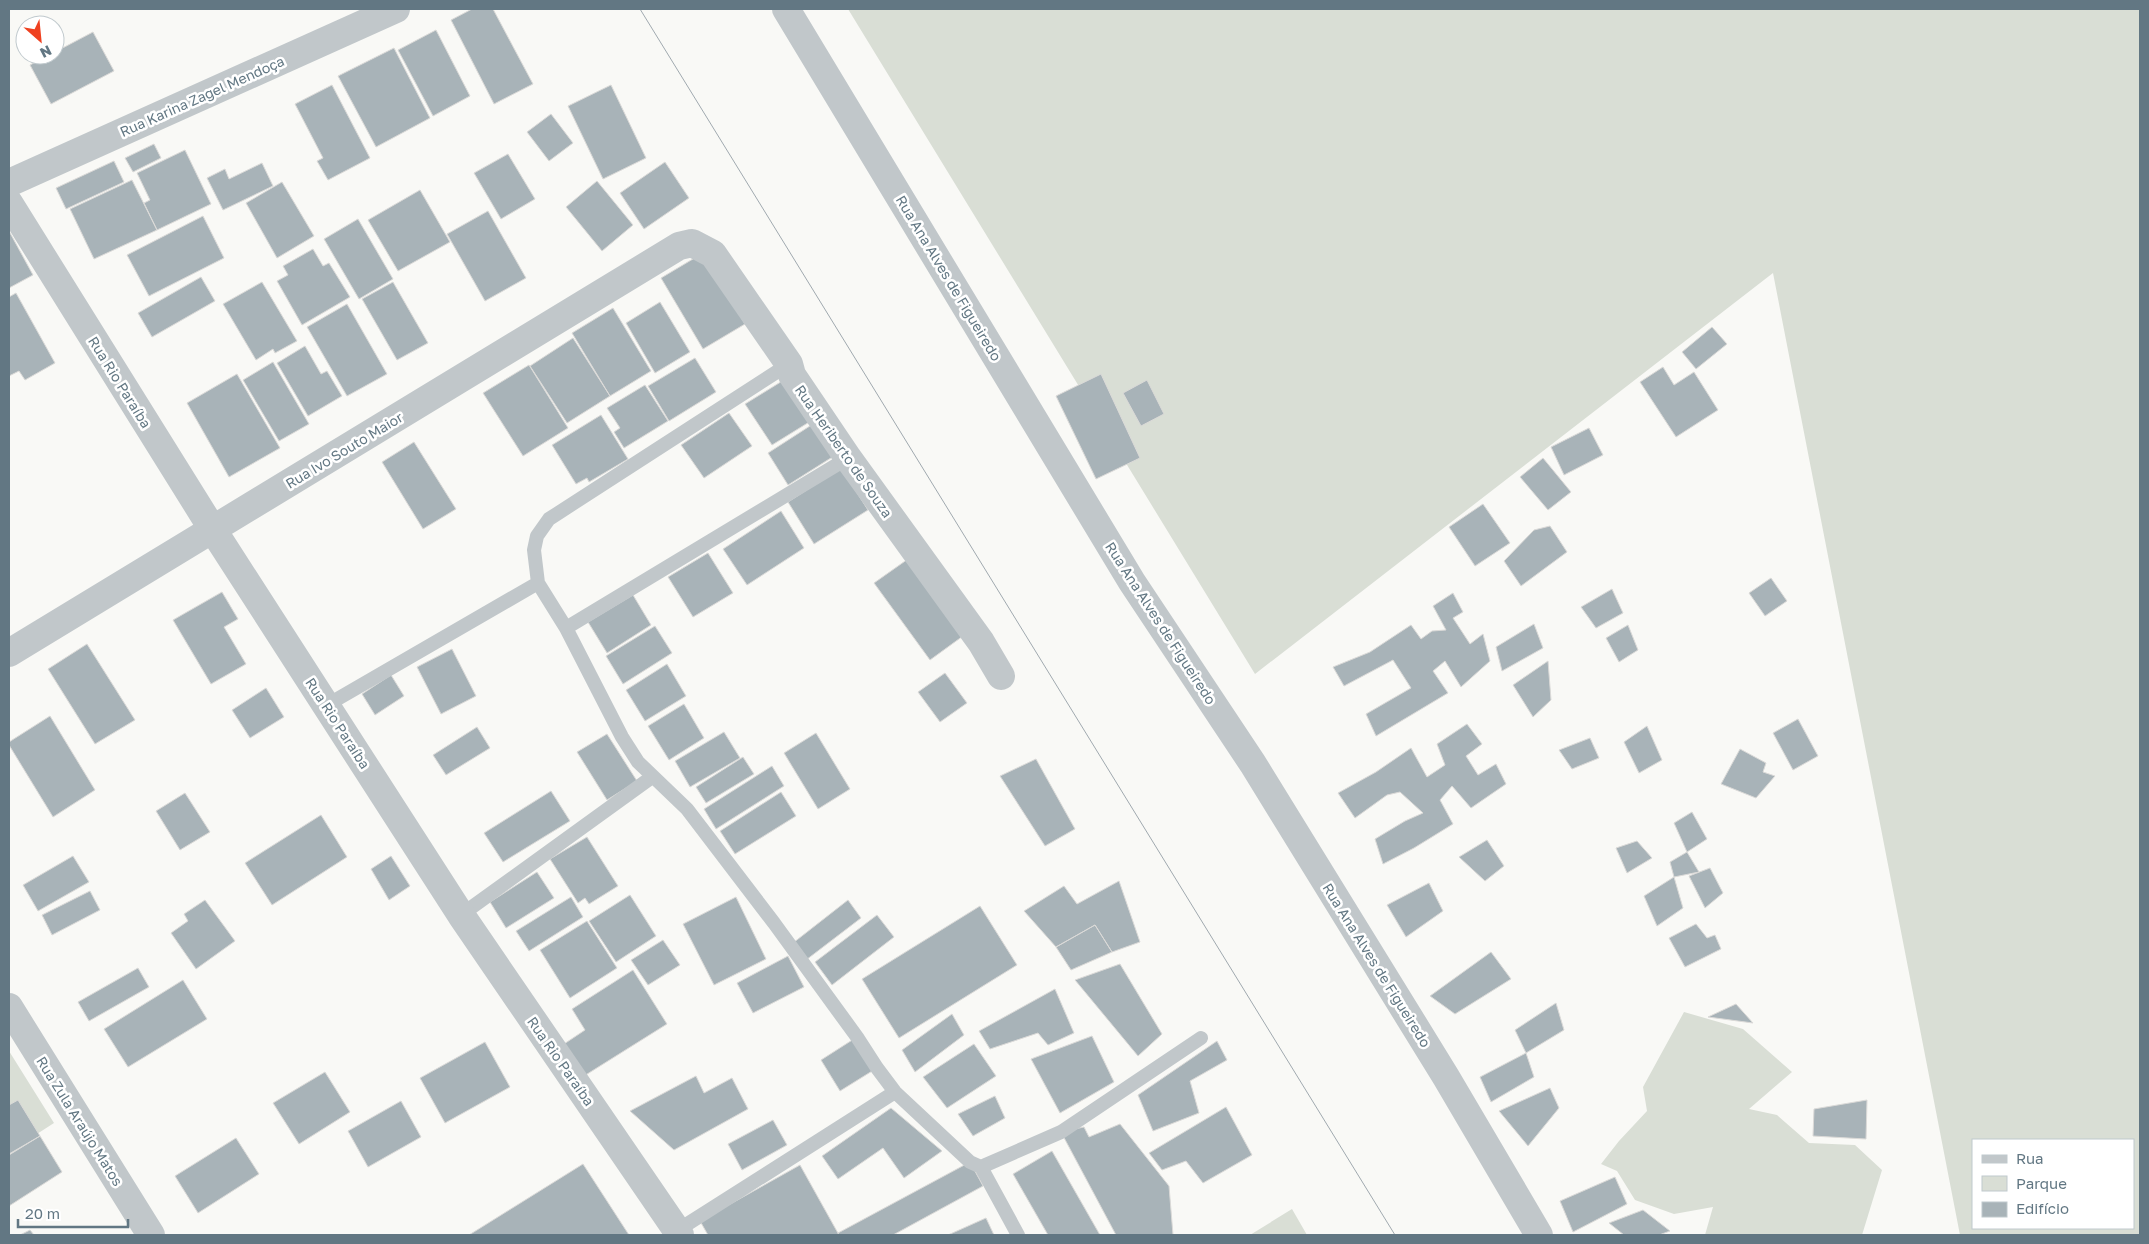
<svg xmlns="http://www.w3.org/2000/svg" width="2149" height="1244" viewBox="0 0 2149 1244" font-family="'Golos Text',sans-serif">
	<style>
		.green { fill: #d9ded5; fill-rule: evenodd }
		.building { fill: #a8b3b8; stroke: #dbdad8 }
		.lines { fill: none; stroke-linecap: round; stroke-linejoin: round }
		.lane { stroke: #c1c7ca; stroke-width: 14 }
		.street { stroke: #c1c7ca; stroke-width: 28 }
		.tram { stroke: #a0a9af; stroke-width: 1 }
		.labels { text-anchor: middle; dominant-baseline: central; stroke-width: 5; stroke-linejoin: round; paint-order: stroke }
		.street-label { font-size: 14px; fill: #627783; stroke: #fff }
	</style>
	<rect width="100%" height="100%" fill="#f9f9f6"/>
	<path class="green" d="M 848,9 L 2140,9 L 2140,1235 L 1960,1235 L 1773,273 L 1255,674 ZM 1973,1140 L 2133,1140 L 2133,1228 L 1973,1228 Z
		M 1684,1012 L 1743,1029 L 1792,1072 L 1749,1109 L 1777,1115 L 1809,1143 L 1855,1145 L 1882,1170 L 1862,1235 L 1705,1235 L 1713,1207 L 1674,1214 L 1635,1200 L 1617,1171 L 1601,1164 L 1619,1141 L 1647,1111 L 1643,1087 Z
		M 9,1051 L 54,1123 L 9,1152 Z
		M 1292,1209 L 1307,1235 L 1250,1235 Z"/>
	<path class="building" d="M 472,9 L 493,9 L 533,84 L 494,104 L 451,20 Z
		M 436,30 L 470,96 L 433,116 L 398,50 Z
		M 93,32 L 114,71 L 51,104 L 30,65 L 49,55 L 55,55 L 55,52 Z
		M 394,48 L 430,118 L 376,147 L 338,76 Z
		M 332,85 L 370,158 L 328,180 L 317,161 L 323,158 L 295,104 Z
		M 611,85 L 646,158 L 603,179 L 568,106 Z
		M 551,114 L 573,143 L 549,161 L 527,132 Z
		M 154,144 L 161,158 L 133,172 L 125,158 Z
		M 185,150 L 211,204 L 157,230 L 144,203 L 150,200 L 137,173 Z
		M 508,154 L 535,199 L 501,219 L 474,173 Z
		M 114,161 L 124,182 L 66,209 L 56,188 Z
		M 665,162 L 689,198 L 644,229 L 620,193 Z
		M 262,163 L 273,186 L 223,210 L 207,178 L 225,169 L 229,179 Z
		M 132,180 L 157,230 L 94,259 L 70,209 Z
		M 597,181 L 633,225 L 602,251 L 566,207 Z
		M 282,182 L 314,236 L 277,258 L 246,203 Z
		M 420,190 L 450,242 L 398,271 L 368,220 Z
		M 488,211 L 526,278 L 485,301 L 447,234 Z
		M 203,216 L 224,258 L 149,296 L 127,255 Z
		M 358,219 L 393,279 L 359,299 L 324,239 Z
		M 9,231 L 33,275 L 9,288 Z
		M 313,249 L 323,266 L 329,263 L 350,297 L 302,325 L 277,281 L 288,275 L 283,266 Z
		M 703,253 L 745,324 L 703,349 L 661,278 Z
		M 201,277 L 215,301 L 152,337 L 138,313 Z
		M 262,282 L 297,341 L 275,353 L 273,349 L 256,360 L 223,304 Z
		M 393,282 L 428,343 L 397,360 L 362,299 Z
		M 16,293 L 55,363 L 25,380 L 19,371 L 9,376 L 9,297 Z
		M 660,302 L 690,352 L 655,373 L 626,323 Z
		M 347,304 L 387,374 L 347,396 L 307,327 Z
		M 613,308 L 651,371 L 610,396 L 572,333 Z
		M 1712,327 L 1727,344 L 1696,369 L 1682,352 Z
		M 573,338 L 610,396 L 567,423 L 530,366 Z
		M 305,346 L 321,374 L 327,371 L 342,396 L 308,416 L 277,363 Z
		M 695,358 L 716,392 L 669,421 L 648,386 Z
		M 273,362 L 309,424 L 279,441 L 243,380 Z
		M 529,365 L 568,428 L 523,456 L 483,393 Z
		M 1663,367 L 1674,385 L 1694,372 L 1718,410 L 1676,437 L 1640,382 Z
		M 237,374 L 280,448 L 229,477 L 187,403 Z
		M 1101,374 L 1140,458 L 1096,479 L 1056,396 Z
		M 792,375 L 819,416 L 772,445 L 745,404 Z
		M 1147,380 L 1164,414 L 1141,426 L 1123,393 Z
		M 645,385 L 668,421 L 624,448 L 614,432 L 620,428 L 607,408 Z
		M 729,413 L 752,446 L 704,478 L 681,445 Z
		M 601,415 L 628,459 L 589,482 L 587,478 L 576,484 L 552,445 Z
		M 813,424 L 834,456 L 788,485 L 768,453 Z
		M 1589,428 L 1603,455 L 1564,475 L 1551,447 Z
		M 414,442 L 456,509 L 423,529 L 382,462 Z
		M 1543,458 L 1571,492 L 1548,510 L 1520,477 Z
		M 841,468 L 868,510 L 814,544 L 788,502 Z
		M 1483,504 L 1510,543 L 1475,566 L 1449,527 Z
		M 781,511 L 804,548 L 747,585 L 723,549 Z
		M 1550,526 L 1567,552 L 1521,586 L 1504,561 L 1534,530 Z
		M 708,553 L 733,593 L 693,617 L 668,577 Z
		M 908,559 L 963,636 L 930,660 L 874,583 Z
		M 1771,578 L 1787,601 L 1765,616 L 1749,593 Z
		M 1612,589 L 1623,613 L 1596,628 L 1581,607 Z
		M 222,592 L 238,619 L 224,627 L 246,664 L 211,684 L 173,620 Z
		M 1453,593 L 1463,612 L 1453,618 L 1470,644 L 1483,634 L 1490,661 L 1461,687 L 1445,661 L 1433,671 L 1448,693 L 1376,736 L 1366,714 L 1411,688 L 1393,660 L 1344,686 L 1333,667 L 1370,652 L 1411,625 L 1421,639 L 1432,631 L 1446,630 L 1433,606 Z
		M 633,595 L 651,625 L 607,653 L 588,622 Z
		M 1534,624 L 1543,648 L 1502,671 L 1496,647 Z
		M 1628,625 L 1638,650 L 1619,662 L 1606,638 Z
		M 655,626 L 672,653 L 623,684 L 606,656 Z
		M 87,644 L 135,720 L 95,744 L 48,669 Z
		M 452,649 L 476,696 L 441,714 L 417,667 Z
		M 1548,661 L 1551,700 L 1533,717 L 1513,685 Z
		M 667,664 L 686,696 L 645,721 L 626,690 Z
		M 945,673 L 967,703 L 940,722 L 918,692 Z
		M 391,675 L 404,696 L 375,715 L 362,694 Z
		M 266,688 L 284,717 L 250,738 L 232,710 Z
		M 684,704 L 704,738 L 669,760 L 648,726 Z
		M 50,716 L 95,790 L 53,817 L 9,745 L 9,742 Z
		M 1798,719 L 1818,756 L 1793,770 L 1773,733 Z
		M 1467,724 L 1482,744 L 1466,756 L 1478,775 L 1496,764 L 1506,784 L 1471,808 L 1452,786 L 1440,800 L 1453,824 L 1414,848 L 1383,864 L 1375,839 L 1405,821 L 1423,813 L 1400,792 L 1387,795 L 1355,818 L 1338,793 L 1376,772 L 1411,748 L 1427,777 L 1445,765 L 1437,744 Z
		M 1647,726 L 1662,760 L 1639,773 L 1624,742 Z
		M 477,727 L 490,748 L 446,775 L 433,755 Z
		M 724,732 L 740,758 L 690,787 L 675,761 Z
		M 816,733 L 850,789 L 818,809 L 784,753 Z
		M 607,734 L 637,781 L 607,800 L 577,752 Z
		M 1590,738 L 1599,758 L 1572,769 L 1559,750 Z
		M 1740,749 L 1766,763 L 1763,772 L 1775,776 L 1756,798 L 1721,784 Z
		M 743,757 L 754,774 L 706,803 L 696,787 Z
		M 1036,759 L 1075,829 L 1045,846 L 1000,776 Z
		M 772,766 L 784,786 L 716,829 L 704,809 Z
		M 551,791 L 570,821 L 503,862 L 484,833 Z
		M 781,792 L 796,816 L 735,854 L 720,831 Z
		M 185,793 L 210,832 L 180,850 L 156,811 Z
		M 1692,812 L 1707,839 L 1687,852 L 1674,823 Z
		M 321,815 L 347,857 L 272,905 L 245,863 Z
		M 587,837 L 618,886 L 589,904 L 585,898 L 578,903 L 550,859 Z
		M 1487,840 L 1504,866 L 1485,881 L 1459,857 Z
		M 1637,841 L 1652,858 L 1627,873 L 1616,848 Z
		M 1687,852 L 1699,872 L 1674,877 L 1670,862 Z
		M 73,856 L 89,882 L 38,911 L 23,885 Z
		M 391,856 L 410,886 L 389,900 L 371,869 Z
		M 1710,868 L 1723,893 L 1705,908 L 1689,876 Z
		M 537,872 L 554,898 L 506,928 L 490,902 Z
		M 1674,877 L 1683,908 L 1657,926 L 1644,896 Z
		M 1119,881 L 1140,942 L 1112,952 L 1095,925 L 1056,947 L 1024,911 L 1064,886 L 1077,904 Z
		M 1429,883 L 1443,911 L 1406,937 L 1387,905 Z
		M 90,891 L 100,910 L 52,935 L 42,915 Z
		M 630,895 L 656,936 L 616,962 L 589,921 Z
		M 571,897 L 583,917 L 529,951 L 516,931 Z
		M 736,897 L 766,959 L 714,985 L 683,924 Z
		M 205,900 L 235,941 L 196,969 L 171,933 L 188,921 L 184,914 Z
		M 848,900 L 861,918 L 806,960 L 793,943 Z
		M 980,906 L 1017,965 L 899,1038 L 862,979 Z
		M 877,915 L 894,937 L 832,985 L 815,962 Z
		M 587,921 L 617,968 L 570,998 L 540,950 Z
		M 1696,924 L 1707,938 L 1715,935 L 1721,949 L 1685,967 L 1669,938 Z
		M 1095,925 L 1112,952 L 1071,970 L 1056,947 Z
		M 663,940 L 680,965 L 648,985 L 631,960 Z
		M 1491,952 L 1511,979 L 1455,1014 L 1430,996 Z
		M 788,956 L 804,987 L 753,1013 L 737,983 Z
		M 1120,964 L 1162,1034 L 1138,1056 L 1075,980 Z
		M 138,968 L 149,987 L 89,1021 L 78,1002 Z
		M 633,970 L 667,1024 L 584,1076 L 564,1044 L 585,1030 L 572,1009 Z
		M 183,980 L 207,1019 L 128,1067 L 104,1029 Z
		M 1055,989 L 1074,1033 L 1048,1045 L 1038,1033 L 990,1049 L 979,1031 Z
		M 1556,1003 L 1564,1030 L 1526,1053 L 1515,1030 Z
		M 1736,1004 L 1753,1023 L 1708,1017 Z
		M 952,1014 L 964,1035 L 915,1072 L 902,1050 Z
		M 1092,1036 L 1114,1082 L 1060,1113 L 1031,1059 Z
		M 857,1037 L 877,1068 L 840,1091 L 821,1060 Z
		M 1217,1041 L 1227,1060 L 1190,1081 L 1199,1113 L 1153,1131 L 1138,1095 Z
		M 485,1042 L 510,1087 L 445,1123 L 420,1078 Z
		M 974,1044 L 996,1076 L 947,1108 L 923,1077 Z
		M 1526,1053 L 1534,1077 L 1491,1102 L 1480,1077 Z
		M 325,1072 L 350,1112 L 299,1144 L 273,1103 Z
		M 696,1076 L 704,1093 L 732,1078 L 748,1109 L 674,1150 L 630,1111 Z
		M 1550,1088 L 1559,1108 L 1528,1146 L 1499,1111 Z
		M 995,1096 L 1005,1118 L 973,1136 L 958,1114 Z
		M 18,1100 L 40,1136 L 9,1154 L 9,1105 Z
		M 1867,1100 L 1866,1139 L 1813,1136 L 1814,1109 Z
		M 401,1101 L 421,1137 L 368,1167 L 348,1131 Z
		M 1226,1107 L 1252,1155 L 1203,1183 L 1186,1161 L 1162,1170 L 1149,1153 Z
		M 891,1108 L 942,1151 L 904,1178 L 883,1148 L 838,1179 L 822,1156 Z
		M 773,1120 L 787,1145 L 742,1170 L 728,1144 Z
		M 1120,1124 L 1169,1186 L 1173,1235 L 1116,1235 L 1061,1132 L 1084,1127 L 1089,1137 Z
		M 40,1136 L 62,1172 L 9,1206 L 9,1155 Z
		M 236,1138 L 259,1174 L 198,1213 L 175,1176 Z
		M 1052,1151 L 1100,1235 L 1048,1235 L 1013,1174 Z
		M 970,1162 L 983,1186 L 893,1235 L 839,1235 L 838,1233 Z
		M 583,1164 L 629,1235 L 469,1235 Z
		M 800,1165 L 839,1235 L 708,1235 L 700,1221 Z
		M 1615,1177 L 1627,1204 L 1573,1232 L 1560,1201 Z
		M 1643,1210 L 1670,1231 L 1659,1235 L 1624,1235 L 1609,1223 Z
		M 986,1218 L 994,1235 L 948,1235 Z
		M 30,1230 L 34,1235 L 20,1235 Z"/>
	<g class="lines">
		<path class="lane" d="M 789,364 L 549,519 L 537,536 L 534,550 L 538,583 L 566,628 L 622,737 L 638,762 L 687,809 L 774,923 L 857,1037 L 877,1068 L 895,1092 L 970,1162 L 981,1167 L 1018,1235
			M 566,628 L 848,458
			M 327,705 L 538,583
			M 461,915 L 652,777
			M 981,1167 L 1061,1132 L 1201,1038
			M 678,1230 L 895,1092"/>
		<path class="street" d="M 786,9 L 1132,582 L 1253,764 L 1446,1077 L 1539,1235
			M 9,183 L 396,9
			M 9,203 L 213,530 L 461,915 L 680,1235
			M 9,653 L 679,246 L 692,243 L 713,254 L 789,364 L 792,375 L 848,458 L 981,642 L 1001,676
			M 9,1007 L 151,1235"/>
		<path class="tram" d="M 640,9 L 1395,1235"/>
	</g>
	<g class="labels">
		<g class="street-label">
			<text transform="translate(202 96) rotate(-24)">Rua Karina Zagel Mendoça</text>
			<text transform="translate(949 278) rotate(59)">Rua Ana Alves de Figueiredo</text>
			<text transform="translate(120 382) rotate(58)">Rua Rio Paraíba</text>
			<text transform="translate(344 450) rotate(-31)">Rua Ivo Souto Maior</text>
			<text transform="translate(844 451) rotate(55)">Rua Heriberto de Souza</text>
			<text transform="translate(1161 623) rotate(57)">Rua Ana Alves de Figueiredo</text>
			<text transform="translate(338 723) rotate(57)">Rua Rio Paraíba</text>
			<text transform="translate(1377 965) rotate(58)">Rua Ana Alves de Figueiredo</text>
			<text transform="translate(561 1061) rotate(55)">Rua Rio Paraíba</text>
			<text transform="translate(80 1121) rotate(58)">Rua Zula Araújo Matos</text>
		</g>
	</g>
	<rect width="2149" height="1244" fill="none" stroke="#627783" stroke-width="20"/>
	<rect x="1972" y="1139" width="162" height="90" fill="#ffffff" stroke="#c0c9cd"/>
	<rect x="1982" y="1155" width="25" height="8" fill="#c1c7ca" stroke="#c0c9cd"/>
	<text x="2016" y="1164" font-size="15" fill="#627783">Rua</text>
	<rect x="1982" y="1176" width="25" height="15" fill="#d9ded5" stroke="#c0c9cd"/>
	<text x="2016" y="1189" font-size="15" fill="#627783">Parque</text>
	<rect x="1982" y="1202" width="25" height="15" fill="#a8b3b8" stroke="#c0c9cd"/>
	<text x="2016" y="1214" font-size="15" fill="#627783">Edifício</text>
	<g transform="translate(40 40) rotate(153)"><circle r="24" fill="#ffffff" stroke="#c0c9cd"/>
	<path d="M0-4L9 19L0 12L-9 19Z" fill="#ef4120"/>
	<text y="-8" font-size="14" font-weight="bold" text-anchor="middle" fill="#627783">N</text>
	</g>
	<path d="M18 1219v8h110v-8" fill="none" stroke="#627783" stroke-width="2.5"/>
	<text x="25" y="1219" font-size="15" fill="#627783" stroke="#ffffff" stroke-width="4" paint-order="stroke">20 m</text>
</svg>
